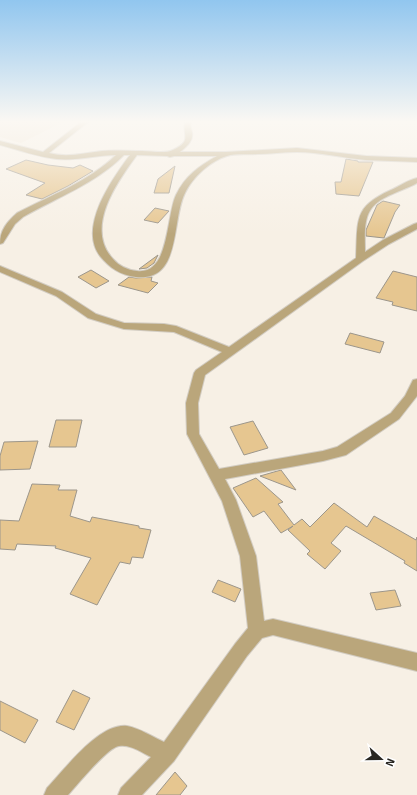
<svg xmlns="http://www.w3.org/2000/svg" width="417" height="795" viewBox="0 0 417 795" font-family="Signika,sans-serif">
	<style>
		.built { fill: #efe4d2 }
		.building { fill: #e6c690; stroke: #9c968b }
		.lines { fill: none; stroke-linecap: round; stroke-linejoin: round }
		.minor-casing { stroke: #d2ccc2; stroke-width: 2 }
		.minor { fill: #baa67b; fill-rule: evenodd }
	</style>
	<rect width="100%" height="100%" fill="#f7f0e5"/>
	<path class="built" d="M 0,122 L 63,122 L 21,143 L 0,137 Z"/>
	<path class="building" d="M 346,159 L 358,161 L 358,162 L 373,162 L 359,196 L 336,194 L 335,182 L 341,182 Z
		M 26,160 L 48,165 L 73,168 L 80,165 L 93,171 L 68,186 L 42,199 L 26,195 L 45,183 L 6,169 Z
		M 175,166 L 169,193 L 154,193 L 158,179 Z
		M 383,201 L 400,205 L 395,212 L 384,238 L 366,236 L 366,230 L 377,205 Z
		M 155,208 L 169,211 L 158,223 L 144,220 Z
		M 158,255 L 154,263 L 147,268 L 139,269 Z
		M 91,270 L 109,281 L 96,288 L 78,277 Z
		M 393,271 L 417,277 L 417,311 L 392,305 L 393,302 L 376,298 Z
		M 129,277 L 136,278 L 152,277 L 151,281 L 158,283 L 148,293 L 118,285 Z
		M 350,333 L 384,342 L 380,353 L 345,344 Z
		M 56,420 L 82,420 L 76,447 L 49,447 Z
		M 253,421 L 268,448 L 244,455 L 230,427 Z
		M 38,441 L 30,469 L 0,470 L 0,456 L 4,442 Z
		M 281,470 L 296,490 L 260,476 Z
		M 256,478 L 283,502 L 278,504 L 294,525 L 302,519 L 310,527 L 334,503 L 367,527 L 374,516 L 416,540 L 417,537 L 417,571 L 404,563 L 405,561 L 346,526 L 331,543 L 341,551 L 325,569 L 307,554 L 310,551 L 288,530 L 293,526 L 281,533 L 264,511 L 253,517 L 233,488 Z
		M 32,484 L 60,485 L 58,490 L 77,490 L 70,516 L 90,522 L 92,517 L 139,526 L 139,528 L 151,530 L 143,558 L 132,557 L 130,564 L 120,562 L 97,605 L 70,594 L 91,558 L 55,548 L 56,546 L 17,544 L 15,550 L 0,549 L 0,520 L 19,521 Z
		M 218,580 L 241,589 L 235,602 L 212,592 Z
		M 395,590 L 401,606 L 376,610 L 370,593 Z
		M 73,690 L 90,698 L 74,730 L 56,722 Z
		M 0,701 L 38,720 L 25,743 L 0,730 Z
		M 175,772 L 187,786 L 180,795 L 156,795 Z"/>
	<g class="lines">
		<g class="minor-casing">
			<path id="minor" d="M 81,122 L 88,122 L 49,153 C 68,158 84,153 102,151 C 115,150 129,151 142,151 C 151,151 165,154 173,150 C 193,140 182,136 185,122 L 191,122 C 190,127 191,128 192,132 C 194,141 186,147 180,152 L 226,152 L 297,148 L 366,156 L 417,158 L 417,162 C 400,161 383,161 366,160 C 343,158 319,152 297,152 C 284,152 270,154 257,154 C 248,155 236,153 227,156 C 210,161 193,177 185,193 C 171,220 182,282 136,277 C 120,275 110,268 100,256 C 78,227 112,179 130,155 L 124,155 C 95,184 58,197 23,217 L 15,224 L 3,243 L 0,244 C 0,230 7,222 17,213 C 51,195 88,182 116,155 C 96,155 77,161 57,159 C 38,157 19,150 0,145 L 0,141 L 43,152 ZM 137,155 L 167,156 L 170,157 L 174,156 L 217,156 C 199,166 185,176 176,195 C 166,216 170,275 137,271 C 127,270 119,266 113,259 C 84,228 117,182 137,155 Z
				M 417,178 L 417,183 C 403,191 380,196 371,209 C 363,220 365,239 365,252 L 383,240 L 414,224 L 417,223 L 417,229 L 389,244 L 363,261 L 205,375 L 198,403 L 199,434 L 219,469 L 323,451 L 337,447 L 391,413 L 405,396 L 413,380 L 417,379 L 417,396 L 399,419 L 346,455 L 323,461 L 225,479 L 236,500 L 256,556 L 264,621 L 273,619 L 417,653 L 417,671 L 273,635 L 262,638 L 247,656 L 174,761 L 142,795 L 118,795 L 121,788 L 151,757 C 141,752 130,744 119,746 C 108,747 77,785 68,795 L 44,795 L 47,788 C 65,769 99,723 127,726 C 139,728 153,737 164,742 L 235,644 L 248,628 L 240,556 L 222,501 L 187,434 L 186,403 L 194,373 L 196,370 L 222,352 L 174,332 L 124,329 L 88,318 L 56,296 L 0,272 L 0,266 L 62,292 L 96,314 L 124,323 L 164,324 L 176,326 L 229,347 L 356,258 C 358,220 353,207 391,190 C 400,186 408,180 417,178 Z"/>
		</g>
		<use href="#minor" class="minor"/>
	</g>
	<linearGradient id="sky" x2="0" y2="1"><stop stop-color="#91c6ef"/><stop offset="0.52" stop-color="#fbf8f3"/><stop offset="1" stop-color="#fbf8f3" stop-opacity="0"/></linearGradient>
	<rect width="417" height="234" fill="url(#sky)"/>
	<g transform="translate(381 759) rotate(111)" stroke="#ffffff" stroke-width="3" paint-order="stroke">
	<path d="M0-3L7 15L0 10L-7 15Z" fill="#2a2823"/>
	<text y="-6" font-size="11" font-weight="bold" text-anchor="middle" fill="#2a2823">N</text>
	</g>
</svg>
